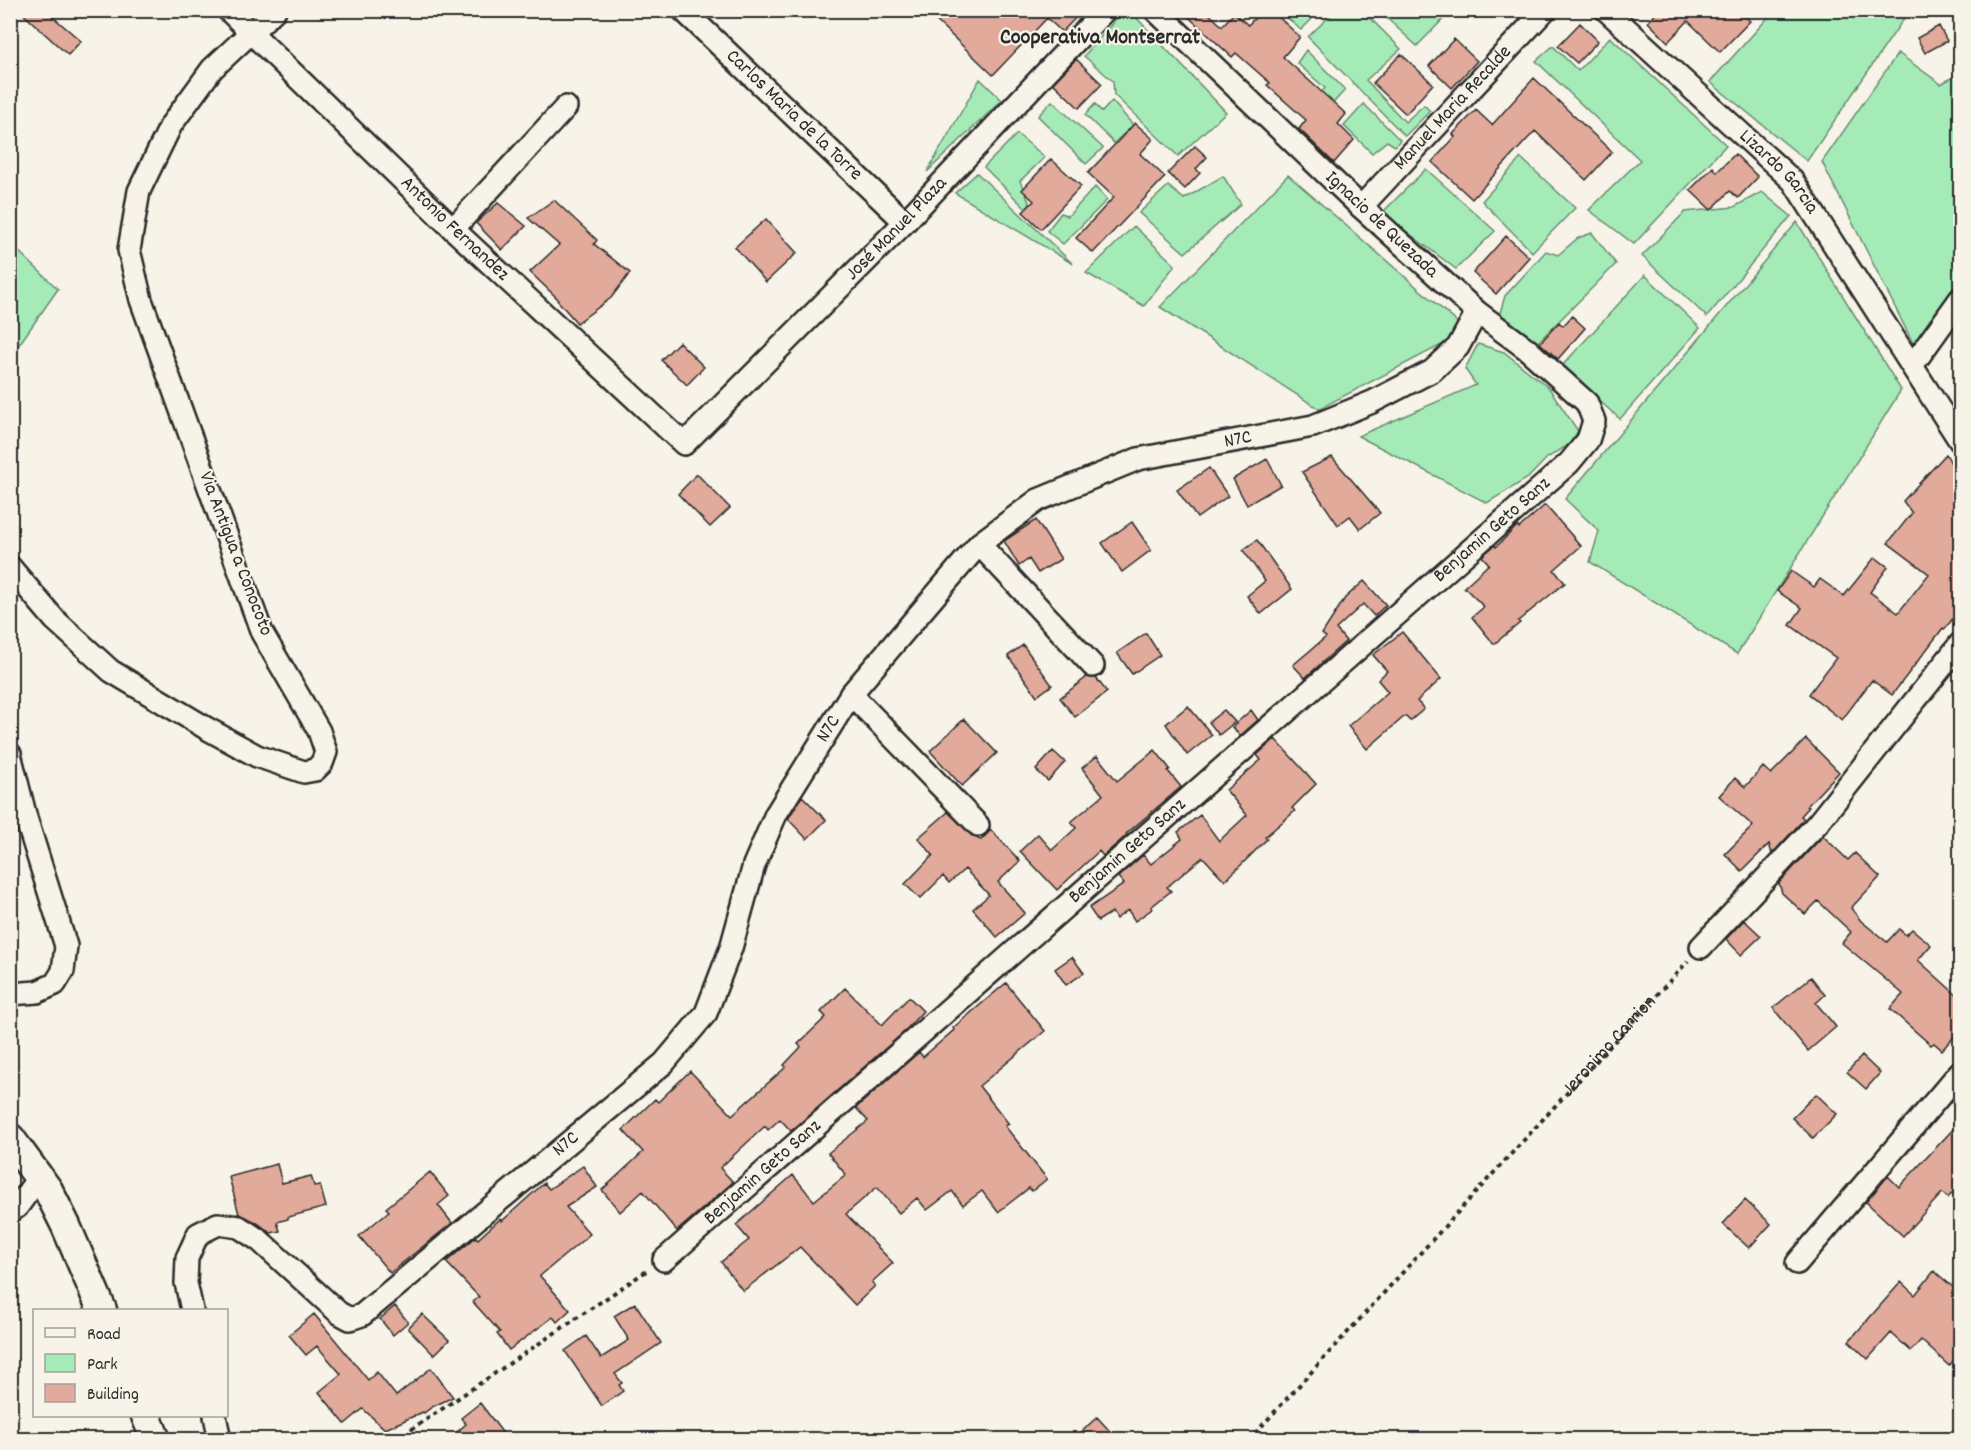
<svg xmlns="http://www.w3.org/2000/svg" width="1971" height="1450" viewBox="0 0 1971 1450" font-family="Dekko,sans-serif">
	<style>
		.green { fill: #a5ebb7; stroke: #688b71; stroke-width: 1.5 }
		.building { fill: #e1aa9a; stroke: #2b2b2b; stroke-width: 1.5 }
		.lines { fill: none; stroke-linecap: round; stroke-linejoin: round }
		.minor-casing { stroke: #2b2b2b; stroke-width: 26 }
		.secondary-casing { stroke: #2b2b2b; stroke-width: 33 }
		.path { stroke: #2b2b2b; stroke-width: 4; stroke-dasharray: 4.5 4.5; stroke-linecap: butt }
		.minor { stroke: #f7f3e8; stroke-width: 21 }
		.secondary { stroke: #f7f3e8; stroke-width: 28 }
		.labels { text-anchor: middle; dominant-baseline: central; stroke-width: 4.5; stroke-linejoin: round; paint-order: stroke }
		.street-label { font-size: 20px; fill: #2b2b2b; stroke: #f7f3e8 }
		.quarter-label { font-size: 22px; font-weight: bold; fill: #2b2b2b; stroke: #f7f3e8 }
	</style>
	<rect width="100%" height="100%" fill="#f7f3e8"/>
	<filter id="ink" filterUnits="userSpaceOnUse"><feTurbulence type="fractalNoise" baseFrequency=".0167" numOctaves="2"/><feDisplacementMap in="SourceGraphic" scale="12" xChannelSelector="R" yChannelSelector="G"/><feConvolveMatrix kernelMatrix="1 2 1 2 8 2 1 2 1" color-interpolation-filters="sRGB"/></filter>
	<g filter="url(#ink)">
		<path class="green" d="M 1123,11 L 1130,11 L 1226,112 L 1178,156 L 1114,95 L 1113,81 L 1084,56 Z
			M 1280,11 L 1320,11 L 1301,30 Z
			M 1335,11 L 1363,11 L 1401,49 L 1366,80 L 1405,122 L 1424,105 L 1430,111 L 1405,136 L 1308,37 Z
			M 1379,11 L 1451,11 L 1417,46 Z
			M 1774,11 L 1909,11 L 1807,161 L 1710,82 Z
			M 1610,37 L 1726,145 L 1634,244 L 1589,210 L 1640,160 L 1536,61 L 1553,46 L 1578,71 Z
			M 1306,50 L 1345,90 L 1325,112 L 1314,101 L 1325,88 L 1297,63 Z
			M 1898,53 L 1941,84 L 1960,73 L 1960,278 L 1915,347 L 1822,162 Z
			M 980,79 L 1002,100 L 927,172 Z
			M 1052,101 L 1103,148 L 1086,164 L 1038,116 Z
			M 1112,101 L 1133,125 L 1114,143 L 1085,115 L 1095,104 L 1102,112 Z
			M 1364,104 L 1400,140 L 1395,146 L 1387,141 L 1372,153 L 1344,126 Z
			M 1017,134 L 1045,157 L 1020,181 L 1030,204 L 1026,209 L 984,167 Z
			M 1521,158 L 1575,208 L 1532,252 L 1482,201 Z
			M 1426,169 L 1495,231 L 1456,269 L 1382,213 Z
			M 977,173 L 1073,264 L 955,193 Z
			M 1288,175 L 1458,323 L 1449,341 L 1319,409 L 1160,307 Z
			M 1223,176 L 1241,204 L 1185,253 L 1139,213 L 1168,186 L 1184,199 Z
			M 1095,187 L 1107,200 L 1063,244 L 1047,231 L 1061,213 L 1068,216 Z
			M 1762,192 L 1791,216 L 1707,317 L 1642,256 L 1685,212 L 1734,207 Z
			M 1797,222 L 1901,390 L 1737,654 L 1590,562 L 1599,531 L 1565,499 Z
			M 1134,226 L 1175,265 L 1144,306 L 1086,273 Z
			M 1592,233 L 1616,264 L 1537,343 L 1499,316 L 1505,296 L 1546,251 L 1558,255 L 1578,238 Z
			M 11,244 L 58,289 L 11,356 Z
			M 1645,275 L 1700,328 L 1620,419 L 1561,367 Z
			M 1478,344 L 1504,352 L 1549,388 L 1578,431 L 1570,444 L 1547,458 L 1528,478 L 1487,503 L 1358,436 L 1476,385 L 1465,369 Z"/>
		<path class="building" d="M 19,10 L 45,10 L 81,41 L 68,55 Z
			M 925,10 L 1083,10 L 1062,32 L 1047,18 L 993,75 Z
			M 1181,10 L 1205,10 L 1222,26 L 1234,13 L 1248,25 L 1263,10 L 1271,10 L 1300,37 L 1283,57 L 1346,114 L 1338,124 L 1354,140 L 1334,163 L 1299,129 L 1306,120 L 1267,85 L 1270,83 L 1236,53 L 1232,57 Z
			M 1659,10 L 1739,10 L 1750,21 L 1720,52 L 1688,21 L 1668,42 L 1648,22 Z
			M 1580,23 L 1598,41 L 1577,63 L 1558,46 Z
			M 1939,26 L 1947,41 L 1925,53 L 1917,38 Z
			M 1454,39 L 1477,61 L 1452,88 L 1429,66 Z
			M 1401,54 L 1433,84 L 1406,114 L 1373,83 Z
			M 1076,59 L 1102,84 L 1079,108 L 1053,83 Z
			M 1534,78 L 1612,152 L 1586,180 L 1535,131 L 1472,199 L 1432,162 L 1455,137 L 1453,134 L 1476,110 L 1492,125 Z
			M 1135,123 L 1153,139 L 1140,154 L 1165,177 L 1093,253 L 1076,238 L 1114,197 L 1088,173 Z
			M 1195,146 L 1207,157 L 1196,169 L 1200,173 L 1185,189 L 1168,173 Z
			M 1735,154 L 1758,177 L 1738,198 L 1730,191 L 1711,210 L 1690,190 L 1713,167 L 1717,172 Z
			M 1051,159 L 1081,186 L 1041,229 L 1023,212 L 1034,201 L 1022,190 Z
			M 554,200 L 597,240 L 594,244 L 630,273 L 611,298 L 577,323 L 557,300 L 558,299 L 530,272 L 559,245 L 528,218 Z
			M 498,203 L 526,226 L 502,250 L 476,223 Z
			M 766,219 L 797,253 L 766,282 L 735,247 Z
			M 1506,236 L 1529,257 L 1496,294 L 1473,273 Z
			M 1572,316 L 1585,328 L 1558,359 L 1540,343 L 1559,322 L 1563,326 Z
			M 679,342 L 704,367 L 687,385 L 661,360 Z
			M 1946,454 L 1960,479 L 1960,609 L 1945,629 L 1943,628 L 1892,695 L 1872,680 L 1842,720 L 1809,694 L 1836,658 L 1790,625 L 1802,608 L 1777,591 L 1791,571 L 1814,587 L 1820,579 L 1844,596 L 1875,557 L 1888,567 L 1870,592 L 1898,613 L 1929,574 L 1888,543 L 1912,513 L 1903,501 Z
			M 1332,457 L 1380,513 L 1360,529 L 1350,516 L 1338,525 L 1302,472 Z
			M 1267,459 L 1281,485 L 1247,505 L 1233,479 Z
			M 1209,468 L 1228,496 L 1197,518 L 1177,490 Z
			M 697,474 L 730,508 L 710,527 L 678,494 Z
			M 1545,505 L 1581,546 L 1554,570 L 1565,583 L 1518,621 L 1520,623 L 1494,644 L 1472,617 L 1484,607 L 1464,587 L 1489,564 L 1482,556 L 1495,545 L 1496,547 L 1517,526 L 1519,528 Z
			M 1036,520 L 1061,559 L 1038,573 L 1029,559 L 1019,566 L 1004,541 Z
			M 1132,522 L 1151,550 L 1122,572 L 1102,543 Z
			M 1257,540 L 1292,589 L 1261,614 L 1247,596 L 1265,581 L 1243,550 Z
			M 1364,581 L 1386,605 L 1374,616 L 1363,604 L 1336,629 L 1346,641 L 1305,678 L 1293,665 L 1326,637 L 1322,634 L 1345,598 Z
			M 1402,632 L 1441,679 L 1417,701 L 1424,709 L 1410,721 L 1405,716 L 1367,749 L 1348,726 L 1388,692 L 1378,680 L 1387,671 L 1373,655 Z
			M 1146,633 L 1160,655 L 1132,674 L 1117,653 Z
			M 1023,645 L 1052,685 L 1037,696 L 1008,656 Z
			M 1087,677 L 1096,678 L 1107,692 L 1075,717 L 1060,698 Z
			M 1188,706 L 1212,735 L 1187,755 L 1166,724 Z
			M 1224,710 L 1235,722 L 1219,735 L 1209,722 Z
			M 1251,710 L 1258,720 L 1240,736 L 1232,727 Z
			M 964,719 L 997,753 L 962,786 L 930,751 Z
			M 1275,739 L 1316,784 L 1292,808 L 1295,811 L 1265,837 L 1267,839 L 1225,881 L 1203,857 L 1167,887 L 1171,891 L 1151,907 L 1152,909 L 1135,921 L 1128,910 L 1116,919 L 1112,912 L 1098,921 L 1089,908 L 1124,884 L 1118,877 L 1143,855 L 1151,864 L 1182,839 L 1178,832 L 1200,815 L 1219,841 L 1247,815 L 1226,790 L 1261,760 L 1257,755 Z
			M 1806,739 L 1839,772 L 1807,806 L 1809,807 L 1801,816 L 1804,819 L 1772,854 L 1769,844 L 1742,871 L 1725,854 L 1753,826 L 1719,796 L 1735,778 L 1745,787 L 1763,767 L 1771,774 Z
			M 1155,750 L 1170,769 L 1168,771 L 1181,787 L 1126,834 L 1127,835 L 1103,856 L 1099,851 L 1057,890 L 1020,851 L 1038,834 L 1052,850 L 1076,828 L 1071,822 L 1103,795 L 1082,768 L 1097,756 L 1117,781 Z
			M 1053,751 L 1065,762 L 1048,781 L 1036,770 Z
			M 802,796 L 826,820 L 807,839 L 788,819 Z
			M 948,812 L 974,837 L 981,840 L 991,830 L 1020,861 L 998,882 L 1025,913 L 997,937 L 973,909 L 989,895 L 965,869 L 949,883 L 943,876 L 920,899 L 905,884 L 933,855 L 918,838 Z
			M 1823,836 L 1848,860 L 1855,853 L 1880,877 L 1851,908 L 1861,921 L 1887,942 L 1899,929 L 1906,935 L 1912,929 L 1931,945 L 1918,960 L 1960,998 L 1960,1030 L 1942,1050 L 1934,1043 L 1931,1045 L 1890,1009 L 1903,994 L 1842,943 L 1851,932 L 1818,901 L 1805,914 L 1782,893 L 1779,883 Z
			M 1744,920 L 1761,936 L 1741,955 L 1726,939 Z
			M 1072,957 L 1084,973 L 1066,985 L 1055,969 Z
			M 1811,977 L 1825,995 L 1816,1003 L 1836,1027 L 1808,1051 L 1773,1008 Z
			M 1006,983 L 1045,1031 L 979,1086 L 1009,1124 L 1005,1126 L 1047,1179 L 1032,1191 L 1029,1188 L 998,1212 L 982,1191 L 963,1205 L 952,1191 L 927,1210 L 917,1198 L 899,1213 L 877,1187 L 846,1214 L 893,1263 L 872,1282 L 875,1286 L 855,1305 L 800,1247 L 743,1291 L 721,1262 L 749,1240 L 736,1225 L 793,1175 L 814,1201 L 846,1175 L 828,1153 L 868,1121 L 856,1108 L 919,1052 L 923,1057 L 954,1030 L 953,1028 Z
			M 845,988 L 882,1025 L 909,997 L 923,1011 L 903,1033 L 791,1131 L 780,1119 L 768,1130 L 765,1126 L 720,1168 L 733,1182 L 677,1231 L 643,1191 L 620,1212 L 602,1190 L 643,1152 L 623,1130 L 655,1099 L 658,1102 L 690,1071 L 732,1115 L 786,1067 L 784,1065 L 801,1047 L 798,1044 L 826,1017 L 821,1012 Z
			M 1862,1056 L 1880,1073 L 1866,1089 L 1847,1072 Z
			M 1816,1094 L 1837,1114 L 1813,1138 L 1792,1118 Z
			M 1960,1122 L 1960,1200 L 1952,1193 L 1948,1198 L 1942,1193 L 1903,1236 L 1866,1202 L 1888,1176 L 1899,1187 Z
			M 277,1164 L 282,1183 L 311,1176 L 314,1186 L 320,1185 L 326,1207 L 288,1217 L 288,1219 L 277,1222 L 280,1231 L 271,1233 L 256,1222 L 239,1214 L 229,1177 Z
			M 583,1166 L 597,1187 L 566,1207 L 590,1234 L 540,1276 L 570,1310 L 557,1322 L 553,1317 L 509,1350 L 497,1334 L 500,1332 L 473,1302 L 479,1297 L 446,1262 L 476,1237 L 478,1239 L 500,1219 L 502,1221 L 544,1183 L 549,1189 Z
			M 430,1172 L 449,1196 L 438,1205 L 452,1223 L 390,1273 L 359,1236 L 389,1211 L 386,1208 Z
			M 1745,1200 L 1771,1224 L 1749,1248 L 1723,1224 Z
			M 1934,1271 L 1960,1293 L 1960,1353 L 1949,1366 L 1921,1340 L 1911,1351 L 1891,1333 L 1868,1359 L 1849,1341 L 1901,1282 L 1915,1295 Z
			M 635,1303 L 661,1343 L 615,1374 L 622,1383 L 619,1385 L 623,1391 L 602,1406 L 565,1351 L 586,1336 L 601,1358 L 629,1340 L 614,1316 Z
			M 395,1306 L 408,1322 L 393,1335 L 380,1319 Z
			M 314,1314 L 368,1380 L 377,1372 L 396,1396 L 431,1368 L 453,1397 L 432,1407 L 424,1413 L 423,1412 L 385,1429 L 363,1409 L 345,1424 L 319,1392 L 341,1374 L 317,1346 L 306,1355 L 289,1335 Z
			M 422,1314 L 449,1340 L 434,1355 L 408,1328 Z
			M 480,1403 L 508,1440 L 448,1440 L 466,1424 L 461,1418 Z
			M 1097,1417 L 1118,1440 L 1073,1440 Z"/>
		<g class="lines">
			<g class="minor-casing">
				<g id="minor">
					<path id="s2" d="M 228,10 L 453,229 L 684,444 L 905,222 L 1105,10"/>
					<path id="s3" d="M 683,10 L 905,222"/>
					<path id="s4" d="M 1606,10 L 1793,181 L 1960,441"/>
					<path id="s5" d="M 1361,207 L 1545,10"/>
					<path d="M 453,229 L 566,107"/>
					<path d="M 1912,366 L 1960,299"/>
					<path d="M 979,544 L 1093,666"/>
					<path d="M 10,567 L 55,620 L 111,671 L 206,728 L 257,756 L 304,772 L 315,770 L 322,763 L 326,752 L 319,731 L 262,633 L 141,300 L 129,250 L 139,191 L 171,125 L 212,69 L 275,10"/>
					<path d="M 851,694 L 978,825"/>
					<path d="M 10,754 L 26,818 L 66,946 L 63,971 L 55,984 L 37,992 L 10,994"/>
					<path d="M 1701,947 L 1817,824 L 1960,644"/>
					<path d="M 10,1212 L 17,1207 L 39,1177"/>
					<path id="s6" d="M 664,1260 L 1569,463 L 1588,440 L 1594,421 L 1587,403 L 1527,349 L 1477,312 L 1361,207 L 1155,10"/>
					<path d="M 1797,1263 L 1960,1072"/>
					<path id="s7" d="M 192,1310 L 186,1283 L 187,1258 L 198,1234 L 218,1224 L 239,1227 L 259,1240 L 339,1313 L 350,1319 L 362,1315 L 664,1063 L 706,1013 L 731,948 L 754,865 L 776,814 L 851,694 L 979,544 L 1038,500 L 1138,459 L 1313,426 L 1372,402 L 1432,371 L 1458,347 L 1477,312"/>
					<path d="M 215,1416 L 220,1440"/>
				</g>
			</g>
			<g class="secondary-casing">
				<path id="secondary" d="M 10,1138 L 48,1190 L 66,1226 L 102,1310
					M 146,1416 L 156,1440"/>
			</g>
			<g class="path">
				<path d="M 396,1440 L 648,1270"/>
				<path id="s1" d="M 1249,1440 L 1688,961"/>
			</g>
			<use href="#minor" class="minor"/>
			<use href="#secondary" class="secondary"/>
		</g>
	</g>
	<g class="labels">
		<g class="street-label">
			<text stroke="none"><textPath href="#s5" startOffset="135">Manuel Maria Recalde</textPath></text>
			<text stroke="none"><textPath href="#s3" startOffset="153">Carlos Maria de la Torre</textPath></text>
			<text stroke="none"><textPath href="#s4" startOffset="237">Lizardo Garcia</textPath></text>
			<text transform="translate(1381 225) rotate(43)">Ignacio de Quezada</text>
			<text stroke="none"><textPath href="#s2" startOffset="315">Antonio Fernandez</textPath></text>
			<text stroke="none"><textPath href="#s2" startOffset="932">José Manuel Plaza</textPath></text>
			<text stroke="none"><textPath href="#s7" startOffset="1572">N7C</textPath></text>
			<text stroke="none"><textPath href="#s6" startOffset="1104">Benjamin Geto Sanz</textPath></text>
			<text transform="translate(235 554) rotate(69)">Via Antigua a Conocoto</text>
			<text stroke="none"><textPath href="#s7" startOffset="1050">N7C</textPath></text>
			<text stroke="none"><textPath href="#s6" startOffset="618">Benjamin Geto Sanz</textPath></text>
			<text stroke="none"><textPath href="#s1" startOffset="534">Jeronimo Carrion</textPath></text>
			<text stroke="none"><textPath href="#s7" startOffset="546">N7C</textPath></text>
			<text stroke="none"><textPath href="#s6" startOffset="132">Benjamin Geto Sanz</textPath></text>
		</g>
		<g class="quarter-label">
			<text x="1100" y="38">Cooperativa Montserrat</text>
		</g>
	</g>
	<rect width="1971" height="1450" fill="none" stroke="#f7f3e8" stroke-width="36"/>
	<rect x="18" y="18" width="1935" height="1414" fill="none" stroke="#2b2b2b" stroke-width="2" filter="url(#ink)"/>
	<rect x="33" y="1309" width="195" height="108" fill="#f7f3e8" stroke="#a5a39c" stroke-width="1.5"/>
	<rect x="45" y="1328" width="30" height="9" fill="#f7f3e8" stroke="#a5a39c" stroke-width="1.5"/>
	<text x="87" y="1339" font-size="18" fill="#2b2b2b">Road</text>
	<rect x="45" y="1354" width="30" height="18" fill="#a5ebb7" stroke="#a5a39c" stroke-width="1.5"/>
	<text x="87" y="1369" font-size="18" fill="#2b2b2b">Park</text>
	<rect x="45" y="1384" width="30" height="18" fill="#e1aa9a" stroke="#a5a39c" stroke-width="1.5"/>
	<text x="87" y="1399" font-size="18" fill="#2b2b2b">Building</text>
</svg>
